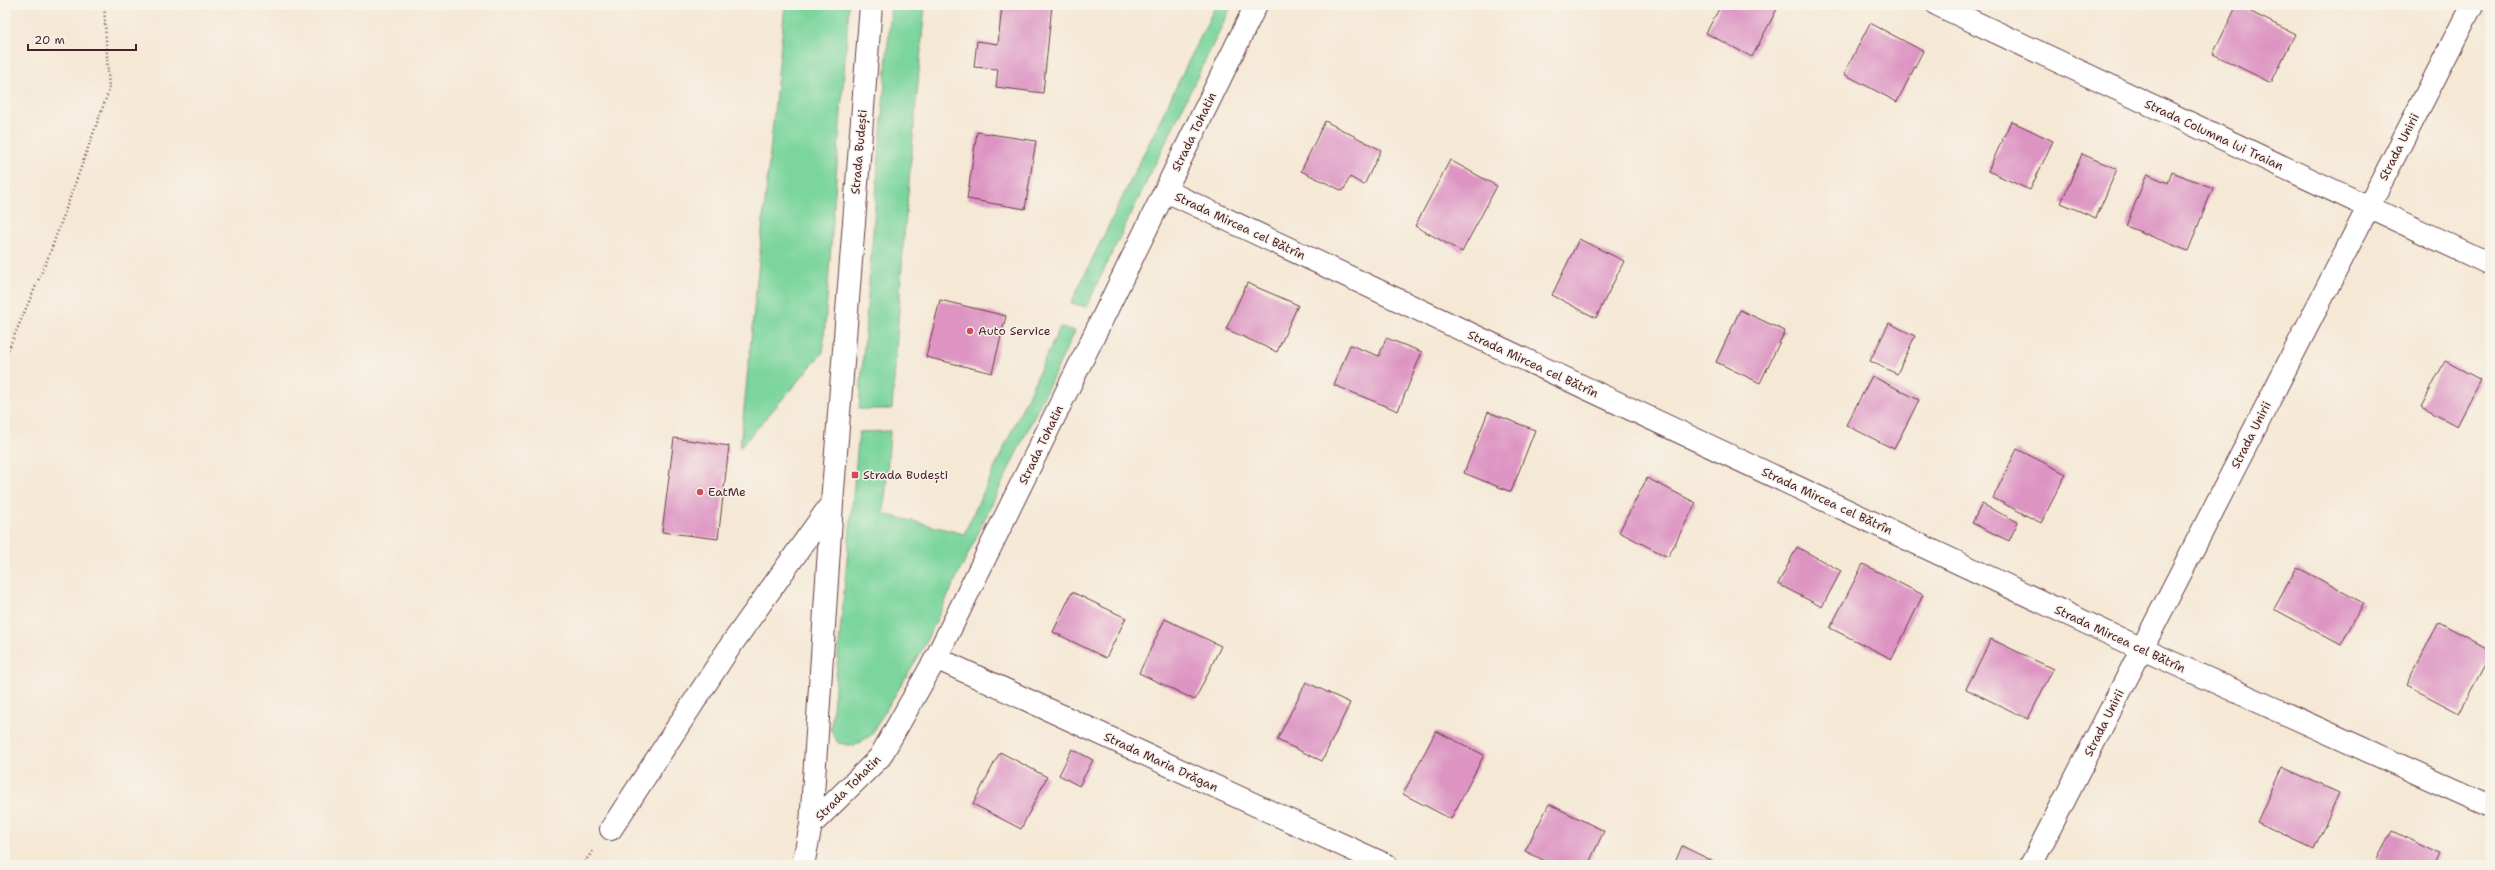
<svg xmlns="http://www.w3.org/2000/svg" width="2495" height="870" viewBox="0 0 2495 870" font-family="'Shantell Sans',sans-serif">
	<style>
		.green { fill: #7bd59c; stroke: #627a64 }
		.building { fill: #dd94c3 }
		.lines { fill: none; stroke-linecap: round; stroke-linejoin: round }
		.minor-casing { stroke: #643d44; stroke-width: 24 }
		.path { stroke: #643d44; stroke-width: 2.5; stroke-dasharray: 1 3; stroke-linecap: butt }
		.minor { stroke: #fff; stroke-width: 22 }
		.poi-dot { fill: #d1495b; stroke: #f7f3e8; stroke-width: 1.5 }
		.labels { text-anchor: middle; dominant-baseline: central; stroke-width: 3; stroke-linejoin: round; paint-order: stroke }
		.street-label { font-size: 12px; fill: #4a1f2b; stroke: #f7f3e8 }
		.poi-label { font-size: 12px; fill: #4a1f2b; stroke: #f7f3e8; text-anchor: start }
	</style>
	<rect width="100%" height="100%" fill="#f7f3e8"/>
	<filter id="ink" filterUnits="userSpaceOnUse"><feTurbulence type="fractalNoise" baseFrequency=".025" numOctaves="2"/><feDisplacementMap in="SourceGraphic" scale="8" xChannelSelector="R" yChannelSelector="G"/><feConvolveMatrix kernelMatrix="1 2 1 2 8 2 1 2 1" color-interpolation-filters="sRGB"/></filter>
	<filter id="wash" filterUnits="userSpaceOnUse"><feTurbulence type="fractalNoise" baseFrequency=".012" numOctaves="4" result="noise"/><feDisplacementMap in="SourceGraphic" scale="16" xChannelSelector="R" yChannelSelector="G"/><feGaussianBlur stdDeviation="0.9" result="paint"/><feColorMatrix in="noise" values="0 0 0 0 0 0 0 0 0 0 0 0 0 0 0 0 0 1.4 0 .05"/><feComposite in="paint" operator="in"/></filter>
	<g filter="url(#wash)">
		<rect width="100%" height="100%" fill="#f5e8d5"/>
		<path class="green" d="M 785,5 L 849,5 L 823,352 L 740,448 Z
			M 891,5 L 925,5 L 904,236 L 892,409 L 859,409 Z
			M 1216,5 L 1232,5 L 1086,307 L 1071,303 Z
			M 1060,327 L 1075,331 L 922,650 L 871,735 L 854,746 L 838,743 L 831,730 L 859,432 L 890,431 L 884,514 L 964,534 Z"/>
		<g id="blocks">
			<path class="building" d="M 1002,5 L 1052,5 L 1043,93 L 996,87 L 998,69 L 974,67 L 977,41 L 998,44 Z
				M 1721,5 L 1779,5 L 1752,57 L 1706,33 Z
				M 2237,5 L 2295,34 L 2271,83 L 2213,54 Z
				M 1870,23 L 1923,51 L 1897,102 L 1844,74 Z
				M 1325,121 L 1381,150 L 1364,185 L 1350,177 L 1343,191 L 1301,171 Z
				M 2011,121 L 2053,141 L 2030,190 L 1988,171 Z
				M 977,132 L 1036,141 L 1025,209 L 967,199 Z
				M 2082,154 L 2117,169 L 2096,218 L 2061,203 Z
				M 1450,160 L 1497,186 L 1462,252 L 1415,226 Z
				M 2172,172 L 2213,188 L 2188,251 L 2126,226 L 2147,174 L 2168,183 Z
				M 1579,239 L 1624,261 L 1596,318 L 1552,295 Z
				M 1247,283 L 1298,305 L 1277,352 L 1226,329 Z
				M 940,300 L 1006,316 L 992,373 L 926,357 Z
				M 1740,310 L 1785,331 L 1760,383 L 1716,362 Z
				M 1889,323 L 1915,336 L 1897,374 L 1870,361 Z
				M 1386,338 L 1422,352 L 1398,411 L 1334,385 L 1350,345 L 1379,356 Z
				M 2445,361 L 2481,380 L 2457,426 L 2421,407 Z
				M 1872,376 L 1919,400 L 1894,449 L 1846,425 Z
				M 1488,412 L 1535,430 L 1511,492 L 1464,473 Z
				M 674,438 L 729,446 L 718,539 L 662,532 Z
				M 2017,449 L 2066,474 L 2041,523 L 1993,498 Z
				M 1647,478 L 1696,503 L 1668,557 L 1619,532 Z
				M 1982,504 L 2018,522 L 2009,541 L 1972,523 Z
				M 1797,547 L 1841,571 L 1822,607 L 1778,584 Z
				M 1863,564 L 1923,595 L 1892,659 L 1830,628 Z
				M 2297,567 L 2363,603 L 2341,645 L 2274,609 Z
				M 1072,592 L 1126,618 L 1106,658 L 1053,632 Z
				M 1165,619 L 1221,646 L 1195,700 L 1139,673 Z
				M 2439,622 L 2490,650 L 2490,655 L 2459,713 L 2406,685 Z
				M 1991,639 L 2053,669 L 2028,719 L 1966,689 Z
				M 1306,682 L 1350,703 L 1322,761 L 1277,740 Z
				M 1436,731 L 1484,755 L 1451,819 L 1403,794 Z
				M 1072,749 L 1093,760 L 1079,786 L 1059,775 Z
				M 1000,752 L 1047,777 L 1021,829 L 973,804 Z
				M 2282,767 L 2339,793 L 2314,849 L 2257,822 Z
				M 1549,804 L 1604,831 L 1588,865 L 1553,865 L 1525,851 Z
				M 2392,831 L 2439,854 L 2434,865 L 2374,865 Z
				M 1682,846 L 1721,865 L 1674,865 Z"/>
		</g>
	</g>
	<g filter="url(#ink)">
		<use href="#blocks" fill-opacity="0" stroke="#643d44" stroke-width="1"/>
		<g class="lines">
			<g class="minor-casing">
				<path id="minor" d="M 1938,5 L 2490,264
					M 1166,191 L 2142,649 L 2490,806
					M 936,658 L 1386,865
					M 811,825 L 880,757 L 936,658 L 1256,5
					M 611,829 L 731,645 L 832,503
					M 803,865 L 811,825 L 832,503 L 871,5
					M 2031,865 L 2472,5"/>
			</g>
			<path class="path" d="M 5,357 L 50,253 L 109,90 L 104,5
				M 582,865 L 593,851"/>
			<use href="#minor" class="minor"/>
		</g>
	</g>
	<g class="poi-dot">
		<circle cx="970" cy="331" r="4"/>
		<rect x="851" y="471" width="8" height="8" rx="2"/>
		<circle cx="700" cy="492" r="4"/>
	</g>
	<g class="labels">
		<g class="street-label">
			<text transform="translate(1194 132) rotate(-64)">Strada Tohatin</text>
			<text transform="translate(2214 135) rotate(25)">Strada Columna lui Traian</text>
			<text transform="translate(2399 147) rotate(-63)">Strada Unirii</text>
			<text transform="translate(859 152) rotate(-85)">Strada Budești</text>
			<text transform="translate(1240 226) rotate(25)">Strada Mircea cel Bătrîn</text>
			<text transform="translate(1533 364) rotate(25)">Strada Mircea cel Bătrîn</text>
			<text transform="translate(2251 435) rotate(-63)">Strada Unirii</text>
			<text transform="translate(1041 445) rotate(-64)">Strada Tohatin</text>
			<text transform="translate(1827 501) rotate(25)">Strada Mircea cel Bătrîn</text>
			<text transform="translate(2120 639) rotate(25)">Strada Mircea cel Bătrîn</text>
			<text transform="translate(2104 723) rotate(-63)">Strada Unirii</text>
			<text transform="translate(1161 762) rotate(25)">Strada Maria Drăgan</text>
			<text transform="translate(848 788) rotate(-45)">Strada Tohatin</text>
		</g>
		<g class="poi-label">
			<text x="978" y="331">Auto Service</text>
			<text x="863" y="475">Strada Budești</text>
			<text x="708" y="492">EatMe</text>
		</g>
	</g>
	<rect width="2495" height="870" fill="none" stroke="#f7f3e8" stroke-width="20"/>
	<path d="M28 44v6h108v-6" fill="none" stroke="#4a1f2b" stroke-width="2"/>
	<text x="34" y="44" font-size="12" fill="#4a1f2b" stroke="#f7f3e8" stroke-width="3" paint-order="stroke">20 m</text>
</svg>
